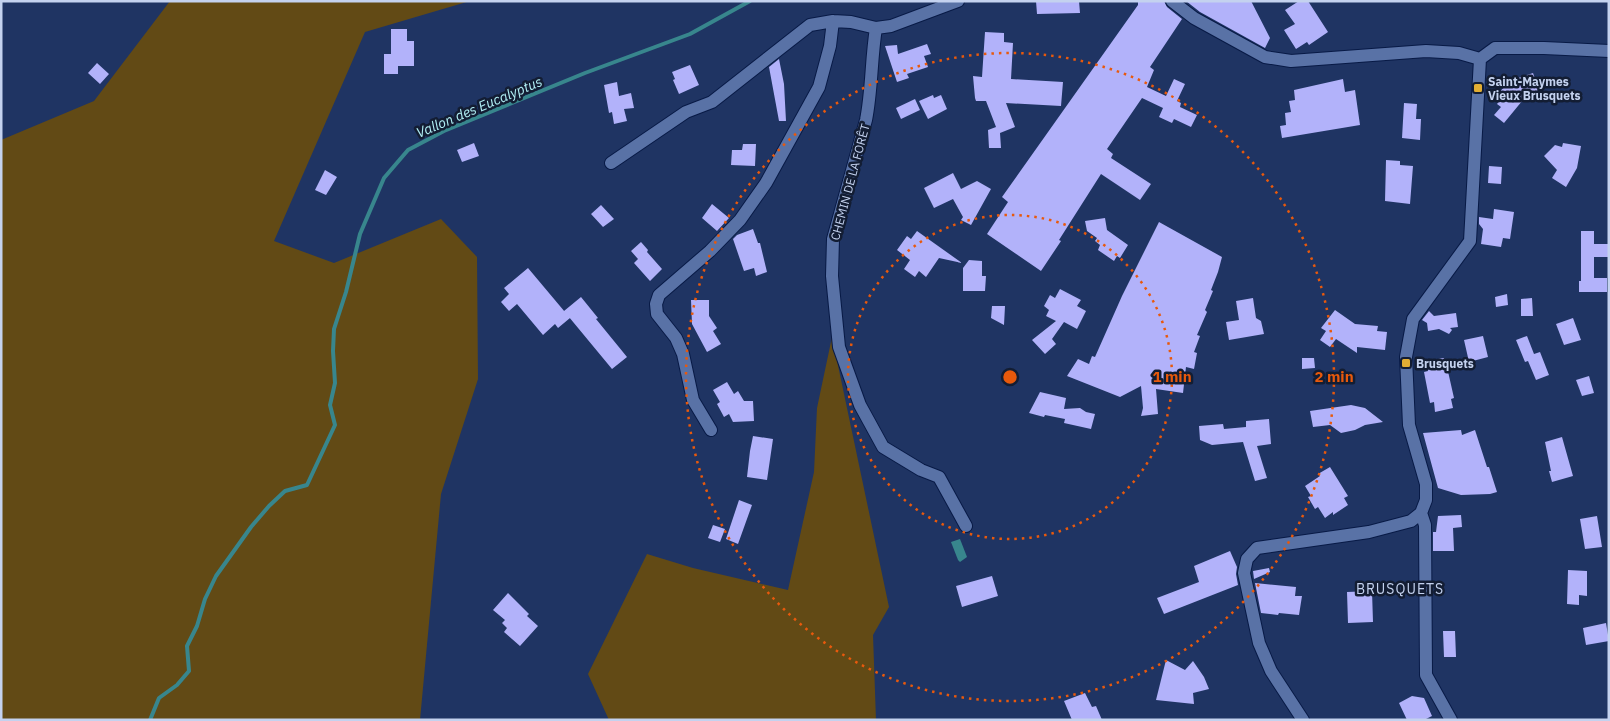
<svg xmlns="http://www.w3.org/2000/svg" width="1610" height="721" viewBox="0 0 1610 721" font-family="'IBM Plex Sans',sans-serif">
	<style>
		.green { fill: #624a15 }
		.water { fill: #38868d }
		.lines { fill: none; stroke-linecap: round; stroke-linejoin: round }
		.stream { stroke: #38868d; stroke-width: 4 }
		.building { fill: #b2b2fa }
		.minor-casing { stroke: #081a46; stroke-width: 14 }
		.minor { stroke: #5972a6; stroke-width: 12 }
		.ring { fill: none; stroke: #e8590c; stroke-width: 2.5; stroke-dasharray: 2.5 5 }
		.poi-dot { fill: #e2ae34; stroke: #131d33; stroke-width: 2 }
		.labels { text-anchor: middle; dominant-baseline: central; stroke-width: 5; stroke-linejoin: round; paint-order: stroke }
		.poi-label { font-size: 12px; font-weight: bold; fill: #c4d2ef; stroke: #131d33; text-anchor: start }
		.street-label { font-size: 12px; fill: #c4d2ef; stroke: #131d33 }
		.water-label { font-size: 14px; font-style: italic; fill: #b2f0f6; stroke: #131d33 }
		.neighbourhood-label { font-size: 14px; letter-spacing: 1px; fill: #c4d2ef; stroke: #131d33 }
		.centre { fill: #e8590c; stroke: #131d33; stroke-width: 2.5 }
		.ring-label { font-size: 15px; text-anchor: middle; font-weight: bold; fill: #e8590c; stroke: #131d33; stroke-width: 5; stroke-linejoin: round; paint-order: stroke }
	</style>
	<rect width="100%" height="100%" fill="#1f3463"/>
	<path class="green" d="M 170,1 L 470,1 L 365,32 L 274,241 L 334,263 L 441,219 L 477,257 L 478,379 L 441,494 L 420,720 L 1,720 L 1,140 L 94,101 Z
		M 832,337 L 889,607 L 873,635 L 876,720 L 609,720 L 588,674 L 647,554 L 693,568 L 788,590 L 814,472 L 817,408 Z"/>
	<path class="water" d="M 960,539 L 967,557 L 960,562 L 958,560 L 951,542 Z"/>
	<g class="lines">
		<path class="stream" d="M 150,720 L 159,698 L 177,685 L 189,671 L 187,646 L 197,626 L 205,599 L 216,576 L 251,527 L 269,506 L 285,491 L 307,485 L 335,425 L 330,405 L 335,383 L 333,351 L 334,329 L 346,292 L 360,234 L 384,178 L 408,150 L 444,131 L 585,73 L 690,34 L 750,1"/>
	</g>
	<path class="building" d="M 1036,1 L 1079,1 L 1080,13 L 1037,14 Z
		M 1138,1 L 1164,1 L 1167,7 L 1182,19 L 1150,67 L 1154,70 L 1147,87 L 1166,96 L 1174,79 L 1185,84 L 1177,101 L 1181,103 L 1180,107 L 1197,115 L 1191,127 L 1174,119 L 1172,123 L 1159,117 L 1163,108 L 1142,98 L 1107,149 L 1113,154 L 1111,158 L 1151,184 L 1140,200 L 1101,174 L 1059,240 L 1061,241 L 1041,271 L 987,234 L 1008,202 L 1002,197 L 1138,5 Z
		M 1186,1 L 1251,1 L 1270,38 L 1265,48 L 1200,12 Z
		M 1299,1 L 1308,1 L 1328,32 L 1309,45 L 1307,42 L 1296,49 L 1284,30 L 1295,24 L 1285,10 Z
		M 391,29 L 407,29 L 407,41 L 414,41 L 414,66 L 398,66 L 398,74 L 384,74 L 384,54 L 391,54 Z
		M 985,32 L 1004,33 L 1004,42 L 1013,43 L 1011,79 L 1063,82 L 1061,106 L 1006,103 L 1015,127 L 1000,133 L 1001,148 L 989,148 L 988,130 L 996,127 L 986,101 L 976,101 L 975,98 L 973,76 L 982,77 Z
		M 927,44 L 931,54 L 924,56 L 928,67 L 907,74 L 909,78 L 897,82 L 885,46 L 897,45 L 898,54 Z
		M 779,59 L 784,84 L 786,121 L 779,121 L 769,67 Z
		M 97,63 L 109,74 L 100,84 L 88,73 Z
		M 690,65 L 699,85 L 679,94 L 673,80 L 675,79 L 672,72 Z
		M 1533,73 L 1539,90 L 1527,95 L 1504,123 L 1494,115 L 1501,107 L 1497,104 L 1503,96 L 1499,93 L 1509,81 Z
		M 1343,79 L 1345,92 L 1355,90 L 1360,125 L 1282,138 L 1280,126 L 1286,125 L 1285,113 L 1291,112 L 1289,101 L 1295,100 L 1294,90 Z
		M 617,82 L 619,96 L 631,93 L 634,108 L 624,109 L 627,121 L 614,124 L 612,112 L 609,113 L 604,85 Z
		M 933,95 L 934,98 L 941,95 L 947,109 L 928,119 L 919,101 Z
		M 915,99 L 920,110 L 901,119 L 896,108 Z
		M 1404,103 L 1417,104 L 1416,119 L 1421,119 L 1420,140 L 1402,138 Z
		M 474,143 L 479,156 L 462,162 L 457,150 Z
		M 1563,143 L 1581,146 L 1577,168 L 1566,187 L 1552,178 L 1557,170 L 1544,156 L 1555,145 L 1562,147 Z
		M 743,144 L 756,144 L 755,166 L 731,165 L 732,150 L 742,150 Z
		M 1386,160 L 1400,161 L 1400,165 L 1413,166 L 1410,204 L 1385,201 Z
		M 1489,166 L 1502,167 L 1501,184 L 1488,183 Z
		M 325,170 L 337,177 L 326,195 L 315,190 Z
		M 953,173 L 961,189 L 977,181 L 991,189 L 971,225 L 961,220 L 963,217 L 953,199 L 934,208 L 924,188 Z
		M 712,204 L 729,218 L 717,231 L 702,218 Z
		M 601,205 L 614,219 L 603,227 L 591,214 Z
		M 1494,209 L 1514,212 L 1510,239 L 1503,238 L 1501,247 L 1481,244 L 1483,229 L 1479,224 L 1479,217 L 1493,219 Z
		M 1105,218 L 1107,230 L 1128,245 L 1120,258 L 1117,256 L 1114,261 L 1098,250 L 1100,245 L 1095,241 L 1097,238 L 1087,231 L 1085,221 Z
		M 1159,222 L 1222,257 L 1218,272 L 1211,290 L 1213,291 L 1205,310 L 1207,312 L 1197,335 L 1200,336 L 1194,352 L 1197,353 L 1194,369 L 1186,367 L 1183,393 L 1156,389 L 1158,414 L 1141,416 L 1143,408 L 1141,386 L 1120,397 L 1067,376 L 1078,359 L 1089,364 L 1092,356 L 1095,357 L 1122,296 Z
		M 753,229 L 758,243 L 760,243 L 767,272 L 756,276 L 754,268 L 744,271 L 733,239 L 737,235 Z
		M 917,231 L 962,263 L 939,258 L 926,277 L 919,271 L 915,277 L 904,269 L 910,260 L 897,250 L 907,236 L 911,239 Z
		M 1581,231 L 1594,231 L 1594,244 L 1608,244 L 1608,257 L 1594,257 L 1594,278 L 1607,278 L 1607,292 L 1579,292 L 1579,281 L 1581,281 Z
		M 641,242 L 648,250 L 647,252 L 662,269 L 650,281 L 634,263 L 638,259 L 631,251 Z
		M 969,260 L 982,261 L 982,276 L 986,276 L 985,291 L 963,291 L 963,268 Z
		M 528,268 L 570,318 L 558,328 L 555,324 L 543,335 L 517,304 L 509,311 L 501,302 L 509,294 L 504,288 Z
		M 1060,289 L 1081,300 L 1077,306 L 1086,311 L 1077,329 L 1064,322 L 1052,339 L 1056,344 L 1045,354 L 1032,340 L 1056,321 L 1046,316 L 1049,310 L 1044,306 L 1050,295 L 1055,298 Z
		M 1507,294 L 1508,305 L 1496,307 L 1495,297 Z
		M 581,297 L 598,318 L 596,319 L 627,357 L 612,369 L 564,311 Z
		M 1253,298 L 1256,318 L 1261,321 L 1264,334 L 1229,340 L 1226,322 L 1239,320 L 1236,301 Z
		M 1532,298 L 1533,316 L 1521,316 L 1521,299 Z
		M 691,300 L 709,300 L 709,316 L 717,328 L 713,331 L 721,344 L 707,352 L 692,324 Z
		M 992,306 L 1005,306 L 1004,325 L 991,318 Z
		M 1335,310 L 1355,324 L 1378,326 L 1377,331 L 1387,332 L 1385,350 L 1357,347 L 1357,353 L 1336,339 L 1330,347 L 1320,340 L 1326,331 L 1321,328 Z
		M 1429,311 L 1434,316 L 1456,313 L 1458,327 L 1450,328 L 1452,330 L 1449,334 L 1439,329 L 1428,331 L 1427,323 L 1422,320 Z
		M 1573,318 L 1581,340 L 1564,345 L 1556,324 Z
		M 1483,336 L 1488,357 L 1469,362 L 1464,340 Z
		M 1527,336 L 1534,354 L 1540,352 L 1549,375 L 1536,380 L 1528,361 L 1525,362 L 1516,340 Z
		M 1302,358 L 1314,358 L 1315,368 L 1302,369 Z
		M 1444,358 L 1445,367 L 1447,367 L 1454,398 L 1451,399 L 1453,408 L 1435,412 L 1434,402 L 1430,403 L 1424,372 L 1428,371 L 1426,361 Z
		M 1589,376 L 1594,393 L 1582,396 L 1576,380 Z
		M 727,382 L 734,394 L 738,391 L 744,401 L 753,401 L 754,421 L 733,422 L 729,414 L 724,417 L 717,404 L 720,402 L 713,390 Z
		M 1040,392 L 1066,398 L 1064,409 L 1080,408 L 1086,412 L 1095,414 L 1091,429 L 1064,423 L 1065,419 L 1045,415 L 1044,417 L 1029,413 Z
		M 1351,405 L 1365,408 L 1383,422 L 1365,425 L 1355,430 L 1341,433 L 1330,425 L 1313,427 L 1310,411 Z
		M 1269,419 L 1271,444 L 1257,446 L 1267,478 L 1255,481 L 1243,442 L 1212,445 L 1200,440 L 1199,426 L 1223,424 L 1224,429 L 1246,427 L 1246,421 Z
		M 1461,430 L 1462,435 L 1475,430 L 1487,467 L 1489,467 L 1497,492 L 1490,494 L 1461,495 L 1438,488 L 1423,433 Z
		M 753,436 L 773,439 L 767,480 L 747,477 L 750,451 Z
		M 1562,437 L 1573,476 L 1552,482 L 1549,471 L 1551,471 L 1545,442 Z
		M 1330,467 L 1348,496 L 1344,498 L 1348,505 L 1333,515 L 1333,512 L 1325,518 L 1318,507 L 1315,509 L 1308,497 L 1311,496 L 1305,486 L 1320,476 L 1318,474 Z
		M 739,500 L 752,505 L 738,544 L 726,539 Z
		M 1461,515 L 1462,527 L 1453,528 L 1454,551 L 1433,551 L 1433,532 L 1436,532 L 1438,516 Z
		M 1597,516 L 1602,547 L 1585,549 L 1580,519 Z
		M 713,525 L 725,529 L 720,542 L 708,538 Z
		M 1230,551 L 1237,567 L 1236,574 L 1238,585 L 1164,614 L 1157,598 L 1199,582 L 1194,566 Z
		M 1269,568 L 1270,572 L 1254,579 L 1253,571 Z
		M 1568,570 L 1587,571 L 1587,596 L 1579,595 L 1579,605 L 1567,604 Z
		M 992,576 L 998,596 L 962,607 L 956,586 Z
		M 1255,583 L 1296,587 L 1295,596 L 1302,596 L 1299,615 L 1279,613 L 1278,615 L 1261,613 Z
		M 1372,591 L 1373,622 L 1348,623 L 1347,592 Z
		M 508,593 L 529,614 L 527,616 L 538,626 L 520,646 L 504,632 L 507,628 L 502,623 L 505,620 L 493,610 Z
		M 1606,623 L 1609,641 L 1586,645 L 1583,628 Z
		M 1443,631 L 1455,631 L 1456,657 L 1444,657 Z
		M 1166,660 L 1185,670 L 1193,661 L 1204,677 L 1209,689 L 1193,693 L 1194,704 L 1156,700 Z
		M 1085,693 L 1092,707 L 1096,706 L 1102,720 L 1072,720 L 1064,701 Z
		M 1412,696 L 1424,698 L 1432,716 L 1424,720 L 1407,720 L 1399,703 Z"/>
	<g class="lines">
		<g class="minor-casing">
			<path id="minor" d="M 1172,1 L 1194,18 L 1265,57 L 1291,61 L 1426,51 L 1459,53 L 1480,59
				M 876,28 C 871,59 872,90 866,120 L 833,239 L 832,276 L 839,347 L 860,405 L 883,447 L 921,470 L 939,477 L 966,526
				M 611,163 L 686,112 L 712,102 L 810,25 L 833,21 L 851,22 L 876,28 L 891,26 L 958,1
				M 711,430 L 693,400 L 683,354 L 676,338 L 657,314 L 656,304 L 659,295 L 710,251 L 740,220 L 766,183 L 819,87 L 830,46 L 833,21
				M 1421,513 L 1425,525 L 1426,675 L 1451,720
				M 1303,720 L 1271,671 L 1259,643 L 1244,573 L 1247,559 L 1257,548 L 1369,532 L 1411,521 L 1421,513 L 1426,500 L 1426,484 L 1409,425 L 1406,357 L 1413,319 L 1470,241 L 1480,59 L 1495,48 L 1544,48 L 1609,51"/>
		</g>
		<use href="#minor" class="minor"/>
	</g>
	<g class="ring">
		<circle cx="1010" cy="377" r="162"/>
		<circle cx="1010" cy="377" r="324"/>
	</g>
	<g class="poi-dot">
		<rect x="1473" y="83" width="10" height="10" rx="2.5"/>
		<rect x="1401" y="358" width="10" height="10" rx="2.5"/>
	</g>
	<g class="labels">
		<g class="poi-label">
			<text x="1488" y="81">Saint-Maymes<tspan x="1488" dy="14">Vieux Brusquets</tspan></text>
			<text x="1416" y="363">Brusquets</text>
		</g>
		<g class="street-label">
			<text transform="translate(850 182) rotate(-75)">CHEMIN DE LA FORÊT</text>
		</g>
		<g class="water-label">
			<text transform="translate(479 107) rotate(-23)">Vallon des Eucalyptus</text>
		</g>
		<g class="neighbourhood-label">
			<text x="1400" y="589">BRUSQUETS</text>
		</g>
	</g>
	<circle cx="1010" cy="377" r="8" class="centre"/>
	<g class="ring-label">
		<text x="1172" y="382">1 min</text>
		<text x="1334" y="382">2 min</text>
	</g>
	<rect width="1610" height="721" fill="none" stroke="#c4d2ef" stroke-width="5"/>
</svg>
